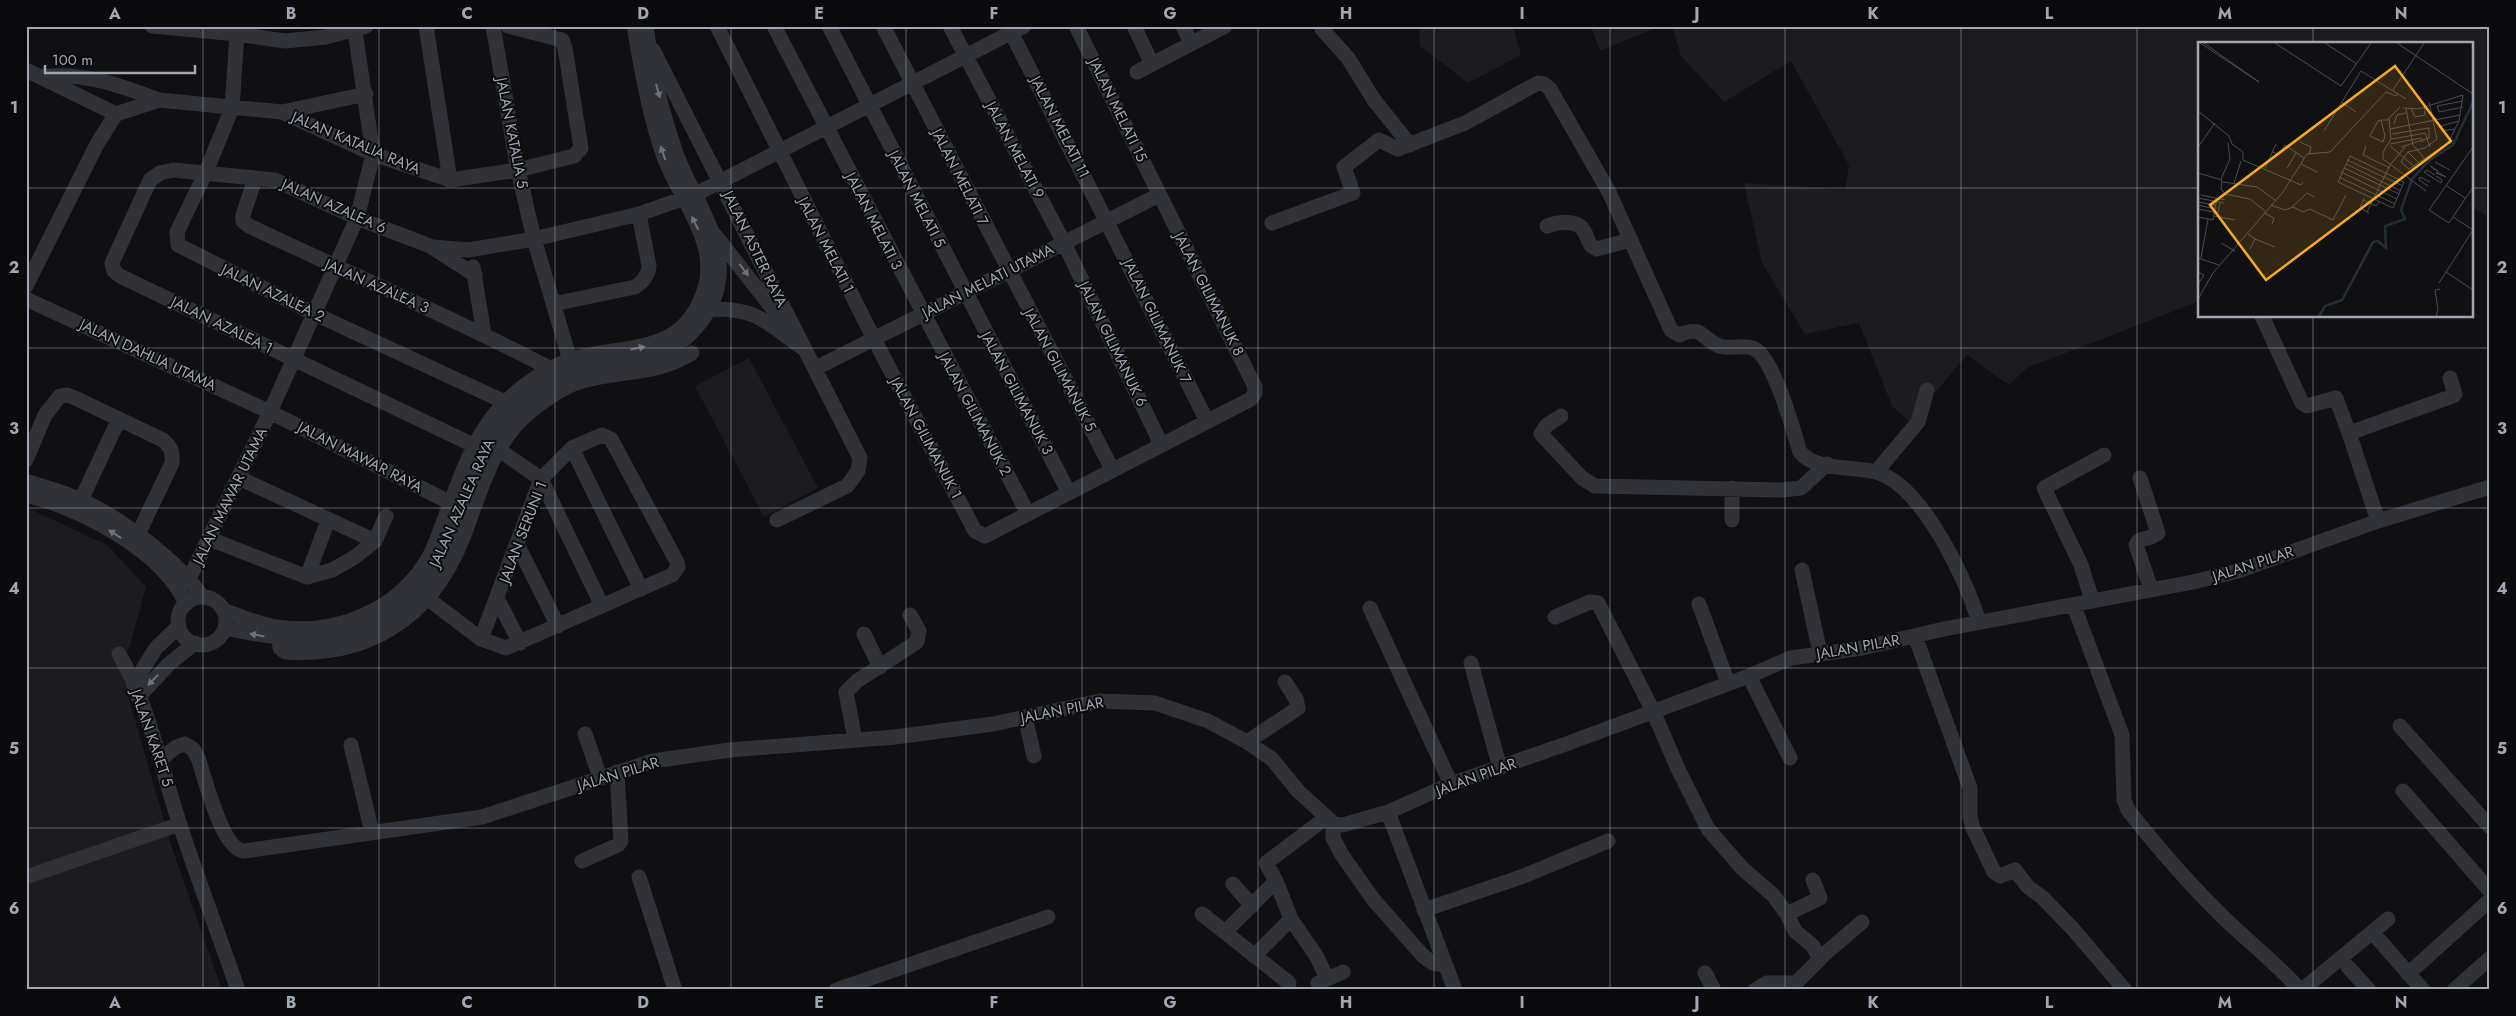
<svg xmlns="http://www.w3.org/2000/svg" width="2516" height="1016" viewBox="0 0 2516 1016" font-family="Jost,sans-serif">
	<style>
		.built { fill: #1c1c1f }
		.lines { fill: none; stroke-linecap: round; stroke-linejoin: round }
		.minor { stroke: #313237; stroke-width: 15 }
		.oneway { fill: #6f727b }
		.grid { fill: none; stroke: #a1a7b3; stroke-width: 1; stroke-opacity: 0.55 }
		.labels { text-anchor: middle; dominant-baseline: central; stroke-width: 4; stroke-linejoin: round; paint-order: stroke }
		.street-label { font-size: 15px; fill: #a1a7b3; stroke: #0b0b0d }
		.inset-river { fill: none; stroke: #262f36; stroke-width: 2.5 }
		.inset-road { fill: none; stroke: #4a4c52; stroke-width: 1 }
		.view { fill: #f8aa22; fill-opacity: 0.15; stroke: #f8aa22; stroke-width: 2.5 }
		.inset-edge { fill: none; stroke: #a1a7b3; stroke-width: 2.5 }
		.neatline { fill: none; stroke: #a1a7b3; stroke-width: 2 }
		.grid-label { font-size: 16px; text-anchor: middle; font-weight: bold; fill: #a1a7b3 }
	</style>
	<rect width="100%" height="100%" fill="#101012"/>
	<path class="built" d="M 1419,26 L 1513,26 L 1521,55 L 1468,83 L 1420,46 Z
		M 1591,26 L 1660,26 L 1600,51 Z
		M 1672,26 L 2490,26 L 2490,218 L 2472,207 L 2472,44 L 2200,44 L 2200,301 L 2027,368 L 2009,385 L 1967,355 L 1910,422 L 1892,406 L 1859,323 L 1805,334 L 1762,263 L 1744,183 L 1845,190 L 1849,165 L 1791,61 L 1724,102 L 1681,56 Z
		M 749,358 L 818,488 L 764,517 L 695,386 Z
		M 26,507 L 107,545 L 146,587 L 130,645 L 120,668 L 171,845 L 222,990 L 26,990 Z"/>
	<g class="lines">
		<path class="minor" d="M 152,26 L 237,34 L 285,41 L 326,37 L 366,26
			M 426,26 L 450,180
			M 493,26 L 518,170 L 534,239 L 570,360
			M 717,26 L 874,339 L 975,531 L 985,536 L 1251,399 L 1255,393 L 1255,387 L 1076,26
			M 774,26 L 1028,514
			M 829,26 L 1069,493
			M 883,26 L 1112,469
			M 950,26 L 1064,243 L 1161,444
			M 1008,26 L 1207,421
			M 1134,26 L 1152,64
			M 1183,26 L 1191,44
			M 1322,29 L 1348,58 L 1374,100 L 1410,145
			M 237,34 L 232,108 L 206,172 L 177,232 L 178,245 L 315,314 L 505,402
			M 653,50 L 860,458 L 858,471 L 847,486 L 777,520
			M 26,70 L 116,114
			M 1137,72 L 1225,26
			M 42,77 C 81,71 122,86 159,100
			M 282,112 L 366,94
			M 116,114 L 159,100 L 282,112 L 373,154 L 450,180 L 518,170 L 574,156 L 581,148 L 565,48 L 562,40 L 508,26
			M 255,179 L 243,215 L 243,221 L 249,226 C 350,274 452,317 551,369
			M 1272,223 L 1353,193 L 1344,167 L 1379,140 L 1398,149 L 1465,123 L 1538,83 L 1544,84 L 1550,89 L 1609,192 L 1671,330 L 1679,335 C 1704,325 1700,338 1719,346 C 1730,350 1743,344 1753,348 C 1774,357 1793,430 1800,452 C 1815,471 1853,466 1876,472 C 1922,485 1966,579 1979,622
			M 1547,226 C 1557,222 1577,219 1584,231 C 1589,239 1587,245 1597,249 L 1630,240
			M 714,234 L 785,324
			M 433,247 L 468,250 L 534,239 L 639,214 L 696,194 L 1024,26
			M 473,267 L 484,334
			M 26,286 L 97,144 L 116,114
			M 26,299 L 270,412 L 451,503
			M 553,304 L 635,287 C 643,282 648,275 649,266 L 639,214
			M 708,309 C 760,308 764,322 803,348
			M 2262,316 L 2302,403 L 2307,406 L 2336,398 L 2349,433
			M 816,368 L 1159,195
			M 1561,416 L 1547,425 L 1541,434 L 1582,478 L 1595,486 L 1781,490 L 1801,488 L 1827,464
			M 473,445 L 120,276 L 114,271 L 112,263 L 150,180 L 160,173 L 173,170 L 275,180 L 357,218 L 430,246 L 475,275
			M 492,445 L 541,479 L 602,606
			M 572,448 L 641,589
			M 26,460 L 45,415 L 60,396 L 67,395 L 75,398 L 163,440 C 171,447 173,452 172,463 L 133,545
			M 1876,472 L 1918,422 L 1927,390
			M 239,478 L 375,541
			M 2140,478 L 2158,533 C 2151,540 2140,536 2136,545 L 2151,589
			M 26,481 C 44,487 63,492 81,500 C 119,517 180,562 202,597
			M 26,495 C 80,508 163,551 186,604
			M 81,500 L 119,419
			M 1732,520 L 1732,488
			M 2378,521 L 2349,433 L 2453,396 L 2455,394 L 2450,378
			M 210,539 L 307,577 L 332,570 L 355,557 L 375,541 L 386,516
			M 517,544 L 558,626
			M 1802,570 L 1820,653
			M 307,577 L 328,520
			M 189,579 L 270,412 L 357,218 L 373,154 L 355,31
			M 411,586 L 481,639 L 506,648 L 672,575 L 678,567 L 677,562 L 611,439 L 602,435 L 572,448 L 541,479 L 481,639
			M178 621a24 24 0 1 1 48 0a24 24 0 1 1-48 0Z
			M 497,598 L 520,643
			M 2092,600 L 2081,565 L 2044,488 L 2104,455
			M 1699,604 L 1728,683
			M 2074,606 L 2122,735 L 2124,800 L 2128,810 C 2158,848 2190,885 2225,919 C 2250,943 2277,964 2300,990
			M 1370,608 L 1451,784
			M 223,610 C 240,616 258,624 276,627 C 336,636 400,610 430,555 C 437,541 442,526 447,512 C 469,454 483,411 538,376 C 548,370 561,363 571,359 C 626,343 684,358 705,288 C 719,242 679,198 664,157 C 649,115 642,71 634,26
			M 1555,617 L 1590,602 L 1598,603 L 1653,711 L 1678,769 L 1708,829 L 1742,868 L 1773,895 L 1787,914 L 1795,931 L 1813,946 L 1820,959 L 1796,983 L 1767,983 L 1755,990
			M 225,628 C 289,642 345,648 400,606 C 406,601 414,597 419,591 C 440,569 450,535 461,507 C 476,467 489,427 524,399 C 543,383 568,372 591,366 C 606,362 623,363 638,361 C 674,355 705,327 716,292 C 731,241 690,196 675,150 C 666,123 658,96 652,68 C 649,55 649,40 646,26
			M 864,634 L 880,667
			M 1915,636 L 1970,788 L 1970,817 L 1973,828 L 1994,872 L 2000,876 L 2015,870 L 2028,887 L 2042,897 L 2072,928 L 2125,990
			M 279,639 L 280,648 L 285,652 C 368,658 431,618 462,540 C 480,495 491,443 531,411 C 545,400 562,387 579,382 C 619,369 654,377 692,353
			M 119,654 C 149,706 161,768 180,825 C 198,880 219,935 238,990
			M 1471,663 L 1500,768
			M 1749,676 L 1790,758
			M 133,685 L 156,648 L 179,626
			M 138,697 L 169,664 L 195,643
			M 1025,717 L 1034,756
			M 2400,726 L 2490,827
			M 585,734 L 600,777
			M 855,740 L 846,692 L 857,681 L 917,642 L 919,631 L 910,615
			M 1247,742 L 1298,708 L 1296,699 L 1285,682
			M 351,745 L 372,832
			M 161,759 L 176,747 L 185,744 L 193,749 L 198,758 C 205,778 222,850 244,851 L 482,817 L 653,761 L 730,750 L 895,737 L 993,724 L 1100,701 L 1155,703 L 1208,721 L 1247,742 L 1272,759 L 1298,791 L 1333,823 L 1343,825 L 1388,812 L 1451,784 L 1566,744 L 1749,676 L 1791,658 L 1862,648 L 1944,629 L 2193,582 L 2238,571 L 2378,521 L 2490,487
			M 2403,791 L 2490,891
			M 1388,812 L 1455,990
			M 1327,817 L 1266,863 L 1276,881 L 1291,919 L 1317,957 L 1327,979
			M 1333,823 L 1333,838 L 1342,855 L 1373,899 L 1423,956 L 1433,963 L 1446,966
			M 582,861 L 618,845 L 621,841 L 617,772
			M 26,877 L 180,824
			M 639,877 L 675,990
			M 1233,884 L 1252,906
			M 1424,910 L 1521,877 L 1608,841
			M 1202,914 L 1289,983
			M 1787,914 L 1820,898 L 1813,880
			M 1225,932 L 1276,881
			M 2379,940 L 2423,990
			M 1254,956 L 1291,919
			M 1821,957 L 1862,922
			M 2348,967 L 2369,990
			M 1705,973 L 1714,990
			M 2408,974 L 2490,900
			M 1318,983 L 1343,972
			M 836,990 L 1048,917
			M 2302,990 L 2388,919
			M 2454,990 L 2490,958"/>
	</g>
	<defs><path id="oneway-solid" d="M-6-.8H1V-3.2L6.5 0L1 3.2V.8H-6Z" transform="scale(1.25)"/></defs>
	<g class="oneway">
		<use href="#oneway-solid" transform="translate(658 91) rotate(75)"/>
		<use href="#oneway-solid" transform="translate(663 153) rotate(-109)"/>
		<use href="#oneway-solid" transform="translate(695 223) rotate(-116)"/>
		<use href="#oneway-solid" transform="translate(744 270) rotate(53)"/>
		<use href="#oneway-solid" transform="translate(638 348) rotate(-11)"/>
		<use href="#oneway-solid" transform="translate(115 534) rotate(-147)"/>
		<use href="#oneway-solid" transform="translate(257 635) rotate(-169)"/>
		<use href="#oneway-solid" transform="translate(153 680) rotate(134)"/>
	</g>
	<path class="grid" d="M 203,26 L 203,990M 379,26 L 379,990M 555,26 L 555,990M 731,26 L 731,990M 906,26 L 906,990M 1082,26 L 1082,990M 1258,26 L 1258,990M 1434,26 L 1434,990M 1610,26 L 1610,990M 1785,26 L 1785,990M 1961,26 L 1961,990M 2137,26 L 2137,990M 2313,26 L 2313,44M 26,188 L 2200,188M 2472,188 L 2490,188M 2313,316 L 2313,990M 26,348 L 2490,348M 26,508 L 2490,508M 26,668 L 2490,668M 26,828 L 2490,828"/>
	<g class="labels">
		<g class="street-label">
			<text transform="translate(1118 110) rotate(64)">JALAN MELATI 15</text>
			<text transform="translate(1060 127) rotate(63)">JALAN MELATI 11</text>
			<text transform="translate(512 133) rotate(79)">JALAN KATALIA 5</text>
			<text transform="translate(356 143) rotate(23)">JALAN KATALIA RAYA</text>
			<text transform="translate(1015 150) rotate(62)">JALAN MELATI 9</text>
			<text transform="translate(960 177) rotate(63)">JALAN MELATI 7</text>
			<text transform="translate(917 199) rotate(63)">JALAN MELATI 5</text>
			<text transform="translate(334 206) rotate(24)">JALAN AZALEA 6</text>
			<text transform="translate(874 221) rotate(63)">JALAN MELATI 3</text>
			<text transform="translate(826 245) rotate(63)">JALAN MELATI 1</text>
			<text transform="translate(755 249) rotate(64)">JALAN ASTER RAYA</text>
			<text transform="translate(988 281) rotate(-27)">JALAN MELATI UTAMA</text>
			<text transform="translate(377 286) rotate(24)">JALAN AZALEA 3</text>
			<text transform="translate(273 293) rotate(26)">JALAN AZALEA 2</text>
			<text transform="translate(1209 294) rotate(63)">JALAN GILIMANUK 8</text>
			<text transform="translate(1157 321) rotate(64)">JALAN GILIMANUK 7</text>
			<text transform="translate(222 325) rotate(26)">JALAN AZALEA 1</text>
			<text transform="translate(1113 344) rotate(64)">JALAN GILIMANUK 6</text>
			<text transform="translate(148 355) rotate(25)">JALAN DAHLIA UTAMA</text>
			<text transform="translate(1060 370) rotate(62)">JALAN GILIMANUK 5</text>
			<text transform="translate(1017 393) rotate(62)">JALAN GILIMANUK 3</text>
			<text transform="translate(975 414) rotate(62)">JALAN GILIMANUK 2</text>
			<text transform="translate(926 438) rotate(62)">JALAN GILIMANUK 1</text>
			<text transform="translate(360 457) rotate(27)">JALAN MAWAR RAYA</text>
			<text transform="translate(230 496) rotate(-64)">JALAN MAWAR UTAMA</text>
			<text transform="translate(462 503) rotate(-66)">JALAN AZALEA RAYA</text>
			<text transform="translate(523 532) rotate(-69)">JALAN SERUNI 1</text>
			<text transform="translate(2253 564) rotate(-18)">JALAN PILAR</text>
			<text transform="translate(1858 647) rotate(-10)">JALAN PILAR</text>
			<text transform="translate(1062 710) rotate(-11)">JALAN PILAR</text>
			<text transform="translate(152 738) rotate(71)">JALAN KARET 5</text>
			<text transform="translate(618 774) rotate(-17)">JALAN PILAR</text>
			<text transform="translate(1476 777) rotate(-20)">JALAN PILAR</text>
		</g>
	</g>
	<g transform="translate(2198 42)">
		<rect width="275" height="275" fill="#101012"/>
		<path class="inset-river" d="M 121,274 L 127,264 L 144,258 L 175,200 L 180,199 L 188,206 L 187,184 L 207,177 L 203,168 L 214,137 L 232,118 L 255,103 L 275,60"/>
		<path class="inset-road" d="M 2,1 L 61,40 L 6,1M 77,1 L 143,44 L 173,1M 127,1 L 159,22M 199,1 L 275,52M 195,48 L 226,1M 143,60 L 158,70M 231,60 L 239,97M 202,65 L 191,76 L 193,97 L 185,110 L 185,117 L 228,149M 265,65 L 241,70 L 239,64 L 265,59M 205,66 L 220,67 L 265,53M 213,66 L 217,75 L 227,73 L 226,65M 208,67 L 215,103 L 226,116M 0,69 L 31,94 L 34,102 L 45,110 L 45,118 L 103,143 L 105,140M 183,78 L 187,94 L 185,100 L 172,94 L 180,79 L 183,78 L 191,78M 196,82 L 199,73 L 208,71M 192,87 L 262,73M 256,87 L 245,89 L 243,84 L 261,79M 126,89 L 163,29 L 208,57M 194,92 L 231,86 L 231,96 L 203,105M 194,97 L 227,91 L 232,105M 239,97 L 227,106 L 210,110 L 203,120 L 211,127 L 250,101 L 261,79 L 265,53M 102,100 L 113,105 L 111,112M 192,102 L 223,96 L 225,100M 168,104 L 165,113 L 192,126M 192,104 L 216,124M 0,105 L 17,81M 275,105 L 231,168 L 251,181 L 275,145M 74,110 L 81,112 L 87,103 L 106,116M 210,110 L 221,121M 152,114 L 206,140 L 195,166 L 140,140 ZM 149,118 L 205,144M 237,120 L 252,128M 103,122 L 119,130M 148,122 L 203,149M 67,126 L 78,102M 89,126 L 98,111M 146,126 L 201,152M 239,129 L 232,124 L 240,129M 143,130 L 199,157M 0,131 L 24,138 L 23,147 L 27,152 L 52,157 L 67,169M 241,131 L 248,135 L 238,131 L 241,130M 237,133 L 229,128 L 226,130 L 243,141 L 244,138 L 238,134M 141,135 L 197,162M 23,137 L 32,117 L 30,101M 25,140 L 59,145 L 77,158M 36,141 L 43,119M 230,144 L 221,138 L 222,135 L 232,140M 249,144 L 267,156M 3,153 L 27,158M 0,156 L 26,161M 166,156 L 162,166 L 171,171M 165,158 L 178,164 L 181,160M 0,160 L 18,163M 0,163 L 17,167M 73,163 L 87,168 L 95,165 L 105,170 L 112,167 L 135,178 L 148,153M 93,166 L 109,151 L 116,155M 0,167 L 20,171 L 22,161M 169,170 L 192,123 L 207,105M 66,171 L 76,176 L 74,182M 16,174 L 37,178M 0,175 L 15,178 L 19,156M 255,175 L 275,188M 50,192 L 57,197 L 52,207M 57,197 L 77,205M 23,201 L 37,209M 0,216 L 21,223M 3,216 L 10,177M 0,230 L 6,233 L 0,242M 248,230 L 275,248M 241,241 L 275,188M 0,257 L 15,231 L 85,150 L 109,112 L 132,110 L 188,50 L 198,54 L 200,52M 238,274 L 240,268 L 237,248 L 242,247"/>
		<path class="view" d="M 197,24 L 253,99 L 68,238 L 12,163 Z"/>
		<rect width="275" height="275" class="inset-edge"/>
	</g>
	<rect width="2516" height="1016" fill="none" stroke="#0b0b0d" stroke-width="55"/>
	<path d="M45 65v8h150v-8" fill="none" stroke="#a1a7b3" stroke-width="2.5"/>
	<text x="52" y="65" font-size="15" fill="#a1a7b3" stroke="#0b0b0d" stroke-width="4" paint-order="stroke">100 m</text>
	<rect x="28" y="28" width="2460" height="960" class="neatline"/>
	<g class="grid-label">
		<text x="115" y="19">A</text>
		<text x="291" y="19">B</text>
		<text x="467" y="19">C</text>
		<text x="643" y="19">D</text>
		<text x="819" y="19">E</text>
		<text x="994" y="19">F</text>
		<text x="1170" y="19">G</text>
		<text x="1346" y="19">H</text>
		<text x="1522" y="19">I</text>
		<text x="1697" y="19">J</text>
		<text x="1873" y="19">K</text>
		<text x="2049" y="19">L</text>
		<text x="2225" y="19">M</text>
		<text x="2401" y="19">N</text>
		<text x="14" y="113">1</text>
		<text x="2502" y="113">1</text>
		<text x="14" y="273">2</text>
		<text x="2502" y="273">2</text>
		<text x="14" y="434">3</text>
		<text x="2502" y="434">3</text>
		<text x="14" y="594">4</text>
		<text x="2502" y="594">4</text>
		<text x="14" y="754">5</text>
		<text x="2502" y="754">5</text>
		<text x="14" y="914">6</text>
		<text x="2502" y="914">6</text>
		<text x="115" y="1008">A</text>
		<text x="291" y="1008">B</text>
		<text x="467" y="1008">C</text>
		<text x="643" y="1008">D</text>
		<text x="819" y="1008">E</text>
		<text x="994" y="1008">F</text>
		<text x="1170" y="1008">G</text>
		<text x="1346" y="1008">H</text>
		<text x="1522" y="1008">I</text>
		<text x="1697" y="1008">J</text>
		<text x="1873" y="1008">K</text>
		<text x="2049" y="1008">L</text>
		<text x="2225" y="1008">M</text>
		<text x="2401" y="1008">N</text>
	</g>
</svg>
